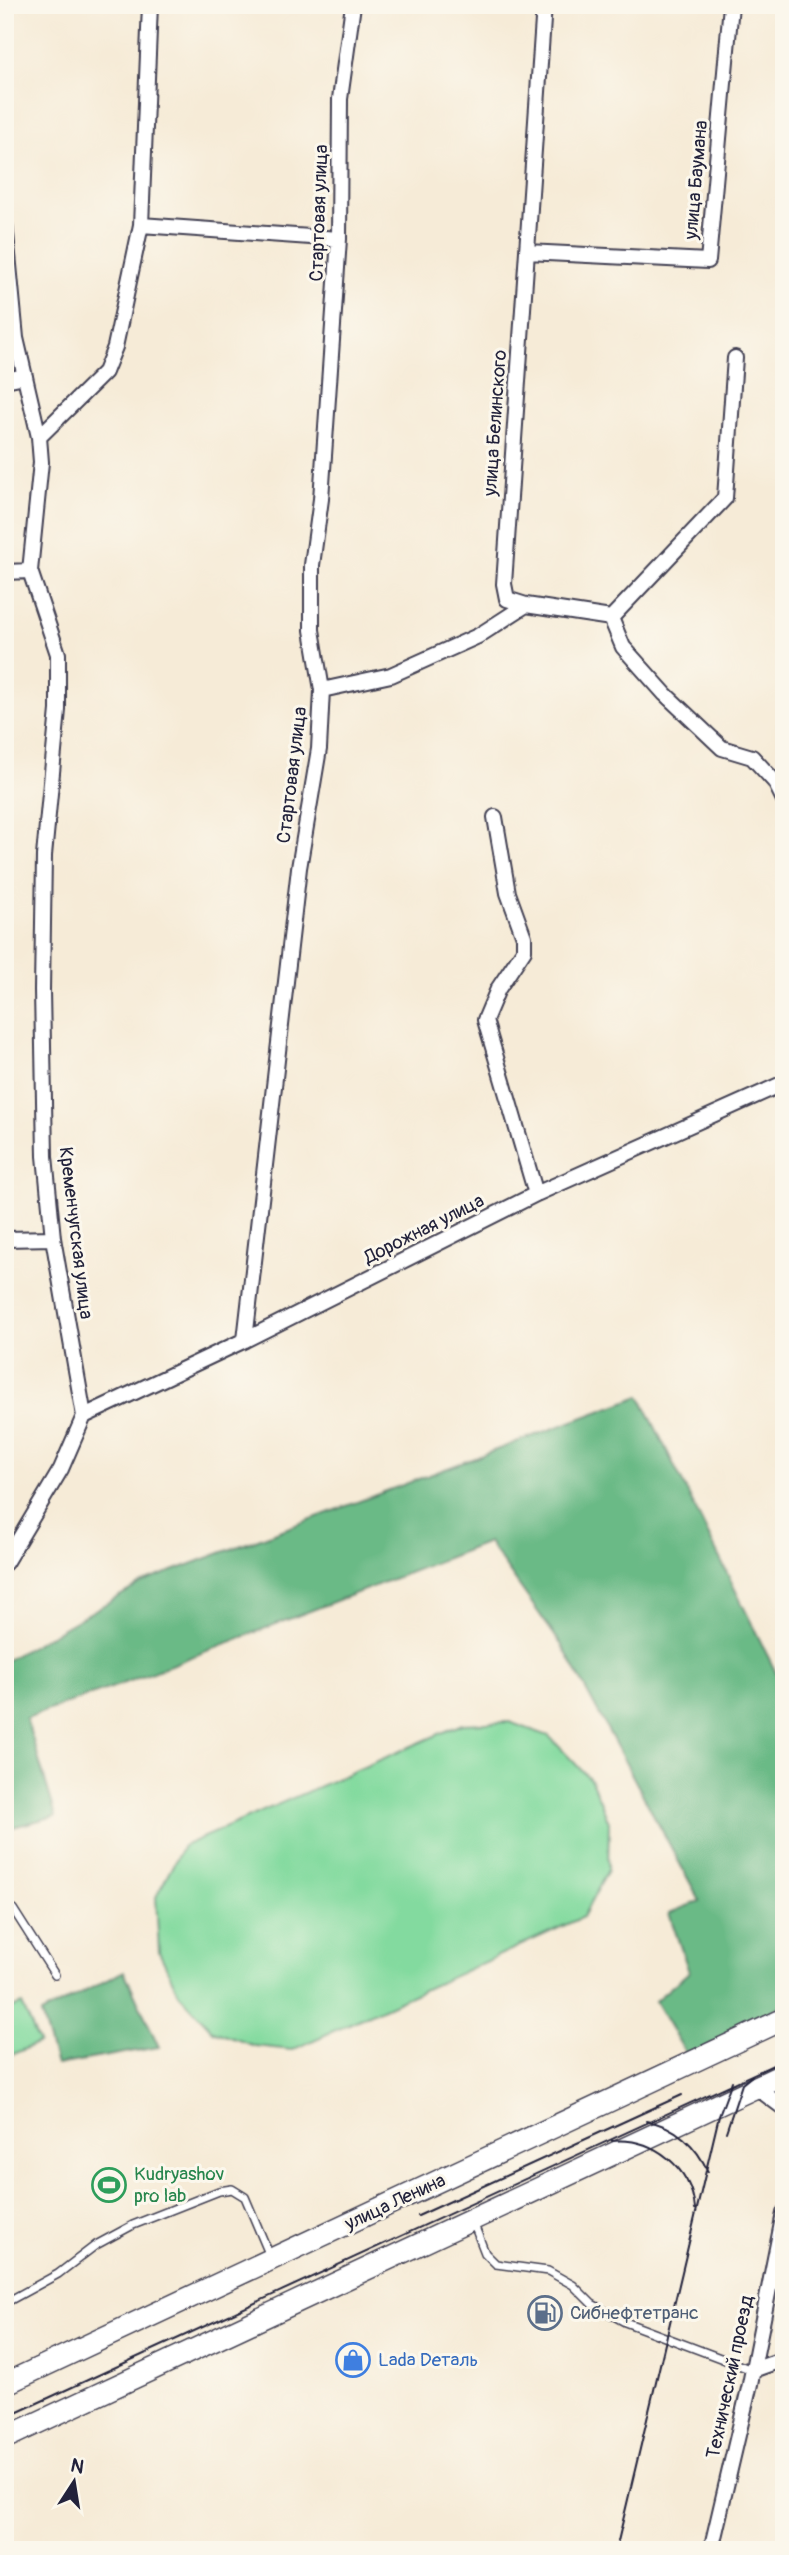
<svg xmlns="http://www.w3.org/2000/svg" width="789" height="2555" viewBox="0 0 789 2555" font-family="Pangolin,sans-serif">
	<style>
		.green { fill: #83da9f; stroke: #527e6d; stroke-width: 2 }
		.forest { fill: #6aba86; stroke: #466e60; stroke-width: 2 }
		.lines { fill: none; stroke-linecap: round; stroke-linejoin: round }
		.lane-casing { stroke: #424052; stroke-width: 10 }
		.street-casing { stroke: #424052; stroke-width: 18 }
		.secondary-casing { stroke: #424052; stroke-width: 24 }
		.lane { stroke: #fff; stroke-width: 7 }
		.street { stroke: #fff; stroke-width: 14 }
		.secondary { stroke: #fff; stroke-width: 21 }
		.tram { stroke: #22223b; stroke-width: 2 }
		.labels { text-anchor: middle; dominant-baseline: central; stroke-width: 6; stroke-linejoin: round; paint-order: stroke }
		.street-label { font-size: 19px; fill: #22223b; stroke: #fbf7ec }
		.leisure-label { font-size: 19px; fill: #27864d; stroke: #fbf7ec; text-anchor: start }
		.service-label { font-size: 19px; fill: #4e5e75; stroke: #fbf7ec; text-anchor: start }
		.shop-label { font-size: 19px; fill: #366cbe; stroke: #fbf7ec; text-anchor: start }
	</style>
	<rect width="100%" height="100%" fill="#fbf7ec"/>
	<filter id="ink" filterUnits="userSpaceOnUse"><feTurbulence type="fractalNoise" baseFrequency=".0143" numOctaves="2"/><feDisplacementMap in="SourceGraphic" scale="14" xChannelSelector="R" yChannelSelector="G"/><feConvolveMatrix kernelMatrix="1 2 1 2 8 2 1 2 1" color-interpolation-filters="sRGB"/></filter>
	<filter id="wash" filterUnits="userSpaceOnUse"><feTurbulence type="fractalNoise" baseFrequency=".00686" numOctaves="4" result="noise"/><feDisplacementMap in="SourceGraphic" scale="28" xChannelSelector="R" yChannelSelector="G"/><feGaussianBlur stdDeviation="1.57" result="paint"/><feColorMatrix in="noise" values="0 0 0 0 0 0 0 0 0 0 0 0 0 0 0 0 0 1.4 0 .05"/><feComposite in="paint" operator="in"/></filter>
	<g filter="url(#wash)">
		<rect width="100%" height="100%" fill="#f6ebd7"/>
		<path class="green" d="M 509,1722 L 549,1736 L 591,1780 L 609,1822 L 608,1870 L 583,1917 L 292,2050 L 255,2046 L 213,2031 L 179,1994 L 159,1952 L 156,1897 L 183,1846 L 462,1724 Z
			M 22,2004 L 39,2043 L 6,2057 L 5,2011 Z"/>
		<path class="forest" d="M 640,1396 L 784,1689 L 784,2004 L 688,2057 L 655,2001 L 689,1972 L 669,1913 L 700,1901 L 563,1647 L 488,1542 L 119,1685 L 26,1718 L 56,1816 L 5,1829 L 5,1661 L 146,1581 Z
			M 124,1971 L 159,2047 L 56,2065 L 41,2014 Z"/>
	</g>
	<g filter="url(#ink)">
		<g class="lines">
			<g class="lane-casing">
				<path id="lane" d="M 5,1905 L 13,1909 L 55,1975
					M 473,2222 L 485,2253 L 496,2264 L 548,2271 L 573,2285 L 592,2304 L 625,2322 L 752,2370
					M 5,2303 L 58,2274 L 96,2245 L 133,2225 L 219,2191 L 232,2189 L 245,2197 L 270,2256"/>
			</g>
			<g class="street-casing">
				<path id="street" d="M 5,223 L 16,338 L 39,437 L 41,462 L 30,571 L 58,654 L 58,710 L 44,856 L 42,990 L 45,1156 L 53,1238 L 84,1416
					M 141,225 L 339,239
					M 527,252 L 708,261 L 731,5
					M 5,380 L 25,376
					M 39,437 L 105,372 L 115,347 L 141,225 L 150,5
					M 5,572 L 30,571
					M 526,605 L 611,618 L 725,498 L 735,358
					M 611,618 L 623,647 L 665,694 L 722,748 L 752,757 L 775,782 L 784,800
					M 322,690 L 391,675 L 478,636 L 526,605 L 507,599 L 504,584 L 544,5
					M 495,817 L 508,893 L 524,937 L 524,950 L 498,989 L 485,1020 L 536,1194
					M 5,1239 L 53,1238
					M 245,1340 L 299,868 L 319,749 L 322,690 L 312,630 L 312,565 L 321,499 L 339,239 L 340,99 L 353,5
					M 84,1416 L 245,1340 L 536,1194 L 784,1083
					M 5,1563 L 61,1469 L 84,1416
					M 757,2088 L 784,2108
					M 753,2370 L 784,2359
					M 711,2550 L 750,2384 L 784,2213"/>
			</g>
			<g class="secondary-casing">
				<path id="secondary" d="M 5,2384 L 784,2019
					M 5,2438 L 784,2074"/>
			</g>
			<use href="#lane" class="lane"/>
			<use href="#street" class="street"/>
			<use href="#secondary" class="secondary"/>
			<path class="tram" d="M 646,2121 C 675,2125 697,2146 708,2172
				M 726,2132 L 742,2084 L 752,2076
				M 612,2141 C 653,2137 691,2167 695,2209
				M 418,2216 L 682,2095
				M 5,2418 L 784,2060
				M 616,2550 L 719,2116 L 732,2081"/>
		</g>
	</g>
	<defs>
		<g id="stadium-ring" transform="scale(1.75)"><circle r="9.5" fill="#fbf7ec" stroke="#2e9e5b" stroke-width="1.5"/><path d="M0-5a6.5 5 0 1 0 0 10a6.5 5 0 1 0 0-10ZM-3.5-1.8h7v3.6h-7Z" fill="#2e9e5b"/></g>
		<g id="fuel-ring" transform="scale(1.75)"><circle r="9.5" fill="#fbf7ec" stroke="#5c6f8a" stroke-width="1.5"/><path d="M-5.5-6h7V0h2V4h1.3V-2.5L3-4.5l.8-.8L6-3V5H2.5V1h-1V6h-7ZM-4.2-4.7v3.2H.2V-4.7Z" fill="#5c6f8a"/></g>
		<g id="shop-ring" transform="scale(1.75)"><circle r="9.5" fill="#fbf7ec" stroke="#3f7fe0" stroke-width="1.5"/><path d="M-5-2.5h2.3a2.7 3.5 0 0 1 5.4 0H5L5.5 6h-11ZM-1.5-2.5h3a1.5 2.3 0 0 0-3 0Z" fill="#3f7fe0"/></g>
	</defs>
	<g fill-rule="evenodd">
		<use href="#stadium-ring" x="109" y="2185"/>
		<use href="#fuel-ring" x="545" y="2313"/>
		<use href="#shop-ring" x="353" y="2360"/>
	</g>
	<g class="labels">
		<g class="street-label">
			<text transform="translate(696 180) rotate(-85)">улица Баумана</text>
			<text transform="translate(319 213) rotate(-88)">Стартовая улица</text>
			<text transform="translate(495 423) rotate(-86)">улица Белинского</text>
			<text transform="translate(292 775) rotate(-83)">Стартовая улица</text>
			<text transform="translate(424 1229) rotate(-27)">Дорожная улица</text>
			<text transform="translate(76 1233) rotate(83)">Кременчугская улица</text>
			<text transform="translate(395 2202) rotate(-25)">улица Ленина</text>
			<text transform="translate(730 2377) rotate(-78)">Технический проезд</text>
		</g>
		<g class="leisure-label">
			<text x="134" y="2174">Kudryashov<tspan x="134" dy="22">pro lab</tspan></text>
		</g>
		<g class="service-label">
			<text x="570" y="2313">Сибнефтетранс</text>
		</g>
		<g class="shop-label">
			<text x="378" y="2360">Lada Dеталь</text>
		</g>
	</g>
	<rect width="789" height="2555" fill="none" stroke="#fbf7ec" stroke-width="28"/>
	<g transform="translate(74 2482) rotate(12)" stroke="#fbf7ec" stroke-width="5" paint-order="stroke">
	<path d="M0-5L12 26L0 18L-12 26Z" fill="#22223b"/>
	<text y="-10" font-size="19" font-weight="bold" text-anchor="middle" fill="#22223b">N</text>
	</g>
</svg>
